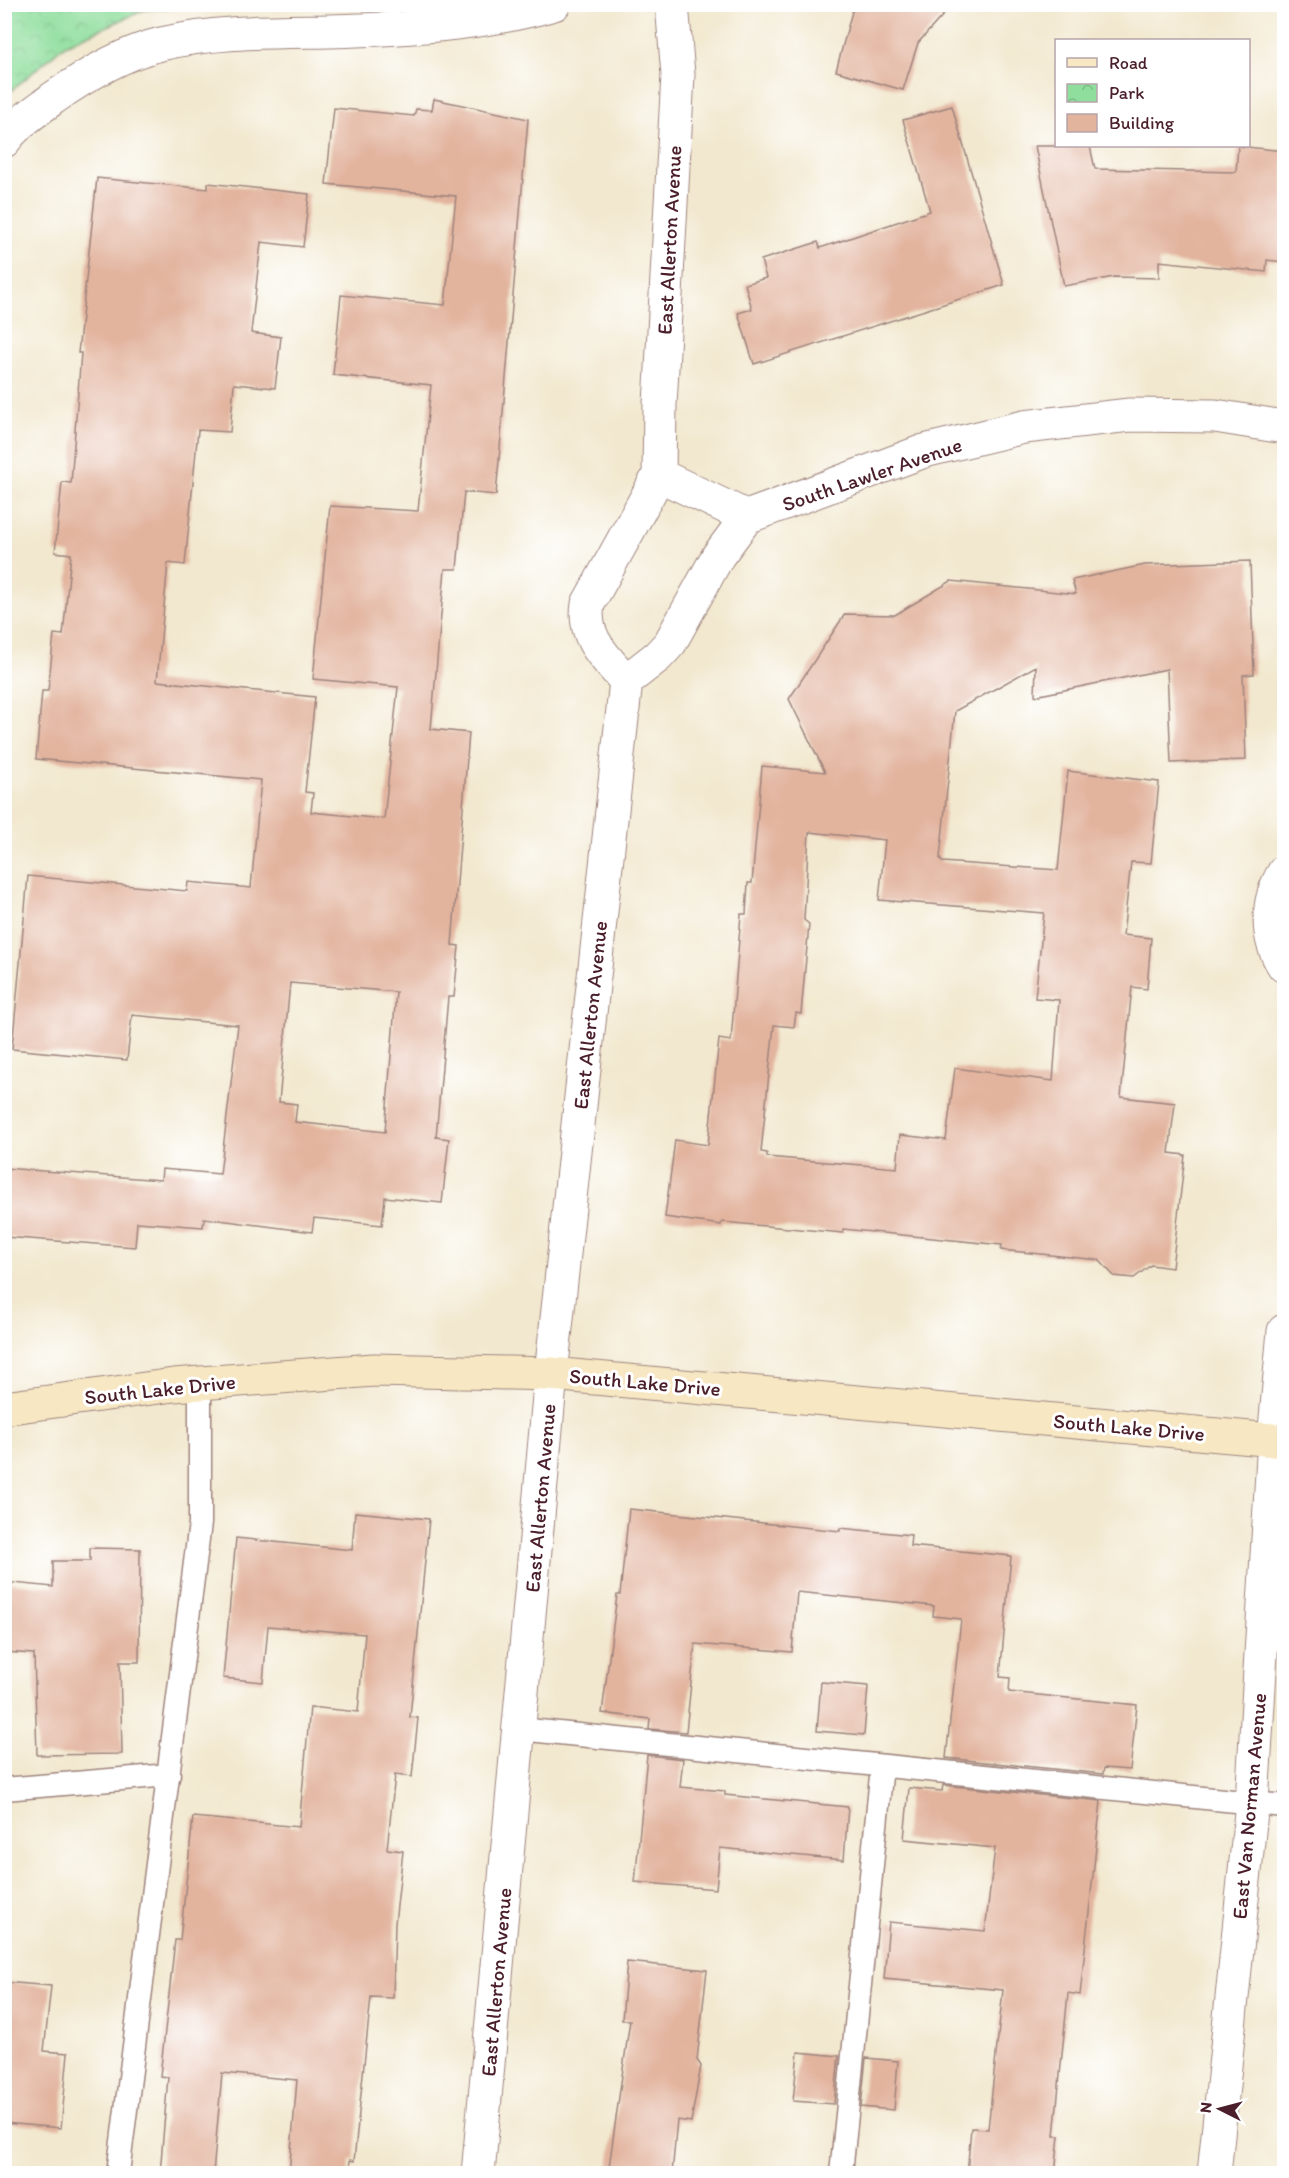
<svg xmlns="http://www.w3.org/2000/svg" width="1289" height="2178" viewBox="0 0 1289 2178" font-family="Itim,sans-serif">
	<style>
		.park { fill: url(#park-crowns); stroke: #6c7e64; stroke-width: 1.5 }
		.building { fill: #e2b39d; fill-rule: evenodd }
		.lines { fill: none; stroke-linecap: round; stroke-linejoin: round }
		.service-casing { stroke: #9e847d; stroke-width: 25 }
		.minor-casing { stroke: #9e847d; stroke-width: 35 }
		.secondary-casing { stroke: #9e847d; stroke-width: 35 }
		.service { stroke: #fff; stroke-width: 22 }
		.minor { stroke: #fff; stroke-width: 33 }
		.secondary { stroke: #f7e8c3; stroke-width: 33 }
		.labels { text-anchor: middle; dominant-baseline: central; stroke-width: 6; stroke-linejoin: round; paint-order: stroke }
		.street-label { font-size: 21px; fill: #4a1f2b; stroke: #fff }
	</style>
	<defs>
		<pattern id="park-crowns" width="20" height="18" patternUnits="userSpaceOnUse" patternTransform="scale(1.5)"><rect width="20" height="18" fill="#8fde9d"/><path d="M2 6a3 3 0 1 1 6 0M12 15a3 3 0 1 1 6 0" fill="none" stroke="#7dbe87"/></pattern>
	</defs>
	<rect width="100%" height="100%" fill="#fff"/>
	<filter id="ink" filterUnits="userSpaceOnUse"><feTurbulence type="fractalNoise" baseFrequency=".0167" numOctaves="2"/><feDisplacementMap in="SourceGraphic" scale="12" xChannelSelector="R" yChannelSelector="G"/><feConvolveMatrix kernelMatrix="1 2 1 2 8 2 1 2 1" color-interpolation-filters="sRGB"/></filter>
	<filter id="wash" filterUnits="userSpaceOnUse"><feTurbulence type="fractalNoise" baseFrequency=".008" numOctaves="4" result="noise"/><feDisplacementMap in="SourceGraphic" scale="24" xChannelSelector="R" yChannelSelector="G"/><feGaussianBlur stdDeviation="1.35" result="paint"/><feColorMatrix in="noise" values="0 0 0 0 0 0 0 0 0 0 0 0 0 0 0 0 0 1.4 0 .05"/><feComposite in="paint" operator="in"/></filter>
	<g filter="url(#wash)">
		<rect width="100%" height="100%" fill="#f2e8cf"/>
		<path class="park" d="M 5,4 L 228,4 L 228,5 L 144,10 L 65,45 L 5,96 Z"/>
		<g id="blocks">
			<path class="building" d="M 854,4 L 953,4 L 918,43 L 903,90 L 836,71 Z
				M 434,99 L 528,119 L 496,495 L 464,492 L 457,569 L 445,569 L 431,729 L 469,733 L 452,945 L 459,946 L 454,997 L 448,997 L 436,1137 L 449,1139 L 442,1203 L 385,1197 L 382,1225 L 314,1218 L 312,1232 L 204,1218 L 203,1227 L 137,1222 L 135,1247 L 4,1237 L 4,1168 L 161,1180 L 162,1169 L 220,1174 L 238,1025 L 132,1015 L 127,1060 L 12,1049 L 28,876 L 187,891 L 188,882 L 251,888 L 261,780 L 36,759 L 42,691 L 48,691 L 54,634 L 63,635 L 71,554 L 55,552 L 62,482 L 71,483 L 81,353 L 78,353 L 97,178 L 208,189 L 208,183 L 309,194 L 303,247 L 261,242 L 251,333 L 281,337 L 275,388 L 234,384 L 230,432 L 198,430 L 185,565 L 168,563 L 157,681 L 315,697 L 305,792 L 313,793 L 311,812 L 384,819 L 398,687 L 313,679 L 330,506 L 418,511 L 431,385 L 333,375 L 341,295 L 445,305 L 456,196 L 326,184 L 334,108 L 414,116 L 416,109 L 432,110 ZM 290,983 L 396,992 L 385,1132 L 295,1122 L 297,1104 L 279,1102 Z
				M 952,106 L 1004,285 L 754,364 L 738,313 L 752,309 L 745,284 L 766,278 L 761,260 L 818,242 L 820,248 L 930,211 L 903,120 Z
				M 1035,146 L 1090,146 L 1095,169 L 1236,172 L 1238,146 L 1284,151 L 1284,262 L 1267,260 L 1266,272 L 1159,261 L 1159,278 L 1114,277 L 1064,286 Z
				M 1250,561 L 1254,674 L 1243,675 L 1246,760 L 1171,763 L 1167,669 L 1035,696 L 1036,666 L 955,711 L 940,858 L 942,862 L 1058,870 L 1068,771 L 1159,782 L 1151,863 L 1131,862 L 1123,935 L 1151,938 L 1147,989 L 1132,987 L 1121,1097 L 1175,1103 L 1169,1153 L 1185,1155 L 1172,1268 L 1151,1265 L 1134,1278 L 1114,1276 L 1099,1260 L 1001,1250 L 1002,1245 L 843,1229 L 843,1233 L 722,1222 L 721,1225 L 665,1217 L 675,1140 L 708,1145 L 719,1039 L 731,1041 L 741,914 L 746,914 L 748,883 L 752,883 L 762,766 L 825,772 L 789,699 L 845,614 L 895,615 L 951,581 L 1076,594 L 1072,580 L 1145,565 ZM 809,832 L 885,840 L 879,900 L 1044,913 L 1035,998 L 1059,1000 L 1053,1081 L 955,1068 L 946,1140 L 900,1135 L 897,1168 L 767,1157 L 767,1153 L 761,1152 L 774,1025 L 794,1027 L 796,1013 L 801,1014 L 809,924 L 804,920 Z
				M 629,1509 L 840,1531 L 840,1528 L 911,1535 L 910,1546 L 1011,1556 L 1000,1677 L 1010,1678 L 1009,1692 L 1137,1705 L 1130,1770 L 1104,1768 L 1103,1774 L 946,1758 L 961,1619 L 933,1616 L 934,1606 L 797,1592 L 792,1652 L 695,1644 L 686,1732 L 649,1729 L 650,1719 L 602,1713 L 617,1595 L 620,1595 Z
				M 355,1512 L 429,1519 L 410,1717 L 418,1718 L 412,1777 L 395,1775 L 387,1849 L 403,1851 L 395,1924 L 393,1998 L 371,1997 L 354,2161 L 350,2160 L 349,2174 L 289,2174 L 297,2080 L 222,2073 L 213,2174 L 160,2174 L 168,2077 L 160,2076 L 175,1940 L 180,1940 L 193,1817 L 299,1827 L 310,1707 L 358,1712 L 365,1634 L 268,1626 L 263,1682 L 223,1678 L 236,1538 L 352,1550 Z
				M 90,1548 L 140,1549 L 139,1662 L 120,1662 L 122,1754 L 37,1755 L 34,1654 L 4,1652 L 4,1582 L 53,1587 L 53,1561 L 90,1561 Z
				M 821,1682 L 868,1686 L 864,1735 L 817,1731 Z
				M 647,1755 L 683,1759 L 680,1787 L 725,1791 L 725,1795 L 848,1807 L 844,1860 L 720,1848 L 716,1889 L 635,1882 Z
				M 943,1785 L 1101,1801 L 1080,1995 L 1068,1993 L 1054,2136 L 1059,2136 L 1055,2174 L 967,2174 L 971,2128 L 988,2129 L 1003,1990 L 884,1979 L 889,1922 L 985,1931 L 995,1848 L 904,1839 L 909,1788 L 942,1791 Z
				M 627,1962 L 707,1970 L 697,2060 L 701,2066 L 691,2122 L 677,2120 L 672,2174 L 608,2174 L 630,2020 L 622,2020 Z
				M 4,1982 L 51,1986 L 44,2051 L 68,2053 L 61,2128 L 4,2123 Z
				M 798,2052 L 839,2056 L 834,2104 L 793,2101 Z
				M 866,2058 L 898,2061 L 894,2110 L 861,2107 Z"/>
		</g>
	</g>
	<g filter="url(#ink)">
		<use href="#blocks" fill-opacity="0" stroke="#9e847d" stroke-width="1.5"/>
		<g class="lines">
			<g class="service-casing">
				<path id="service" d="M 519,1729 L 1284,1806
					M 4,1789 L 169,1775
					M 118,2173 L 200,1523 L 200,1383
					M 841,2174 L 882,1766"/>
			</g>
			<g class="minor-casing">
				<path id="minor" d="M 4,141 C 17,123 35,112 52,99 C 83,77 123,53 161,44 C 216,31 272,32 329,31 C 403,29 482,25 554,4
					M 659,475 L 747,517 L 718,556 L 670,643 L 658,656 L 626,681 C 606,658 582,638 588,604 L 659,475 L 660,405 L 678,75 L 672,4
					M 747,517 L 924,451 L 1024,427 L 1130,415 L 1215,416 L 1284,427
					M 1284,872 C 1266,901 1265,938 1284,966
					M 478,2174 L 551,1374 L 626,681
					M 1214,2174 L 1252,1802 L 1274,1440 L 1284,1331"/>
			</g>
			<g class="secondary-casing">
				<path id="secondary" d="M 4,1408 L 174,1385 L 374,1370 L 551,1374 L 1284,1441"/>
			</g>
			<use href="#service" class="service"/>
			<use href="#minor" class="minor"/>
			<use href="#secondary" class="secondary"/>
		</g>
	</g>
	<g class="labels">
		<g class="street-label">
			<text transform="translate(669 240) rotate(-87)">East Allerton Avenue</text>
			<text transform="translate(872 474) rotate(-19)">South Lawler Avenue</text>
			<text transform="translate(590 1015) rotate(-84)">East Allerton Avenue</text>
			<text transform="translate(645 1382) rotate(5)">South Lake Drive</text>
			<text transform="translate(160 1389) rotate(-6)">South Lake Drive</text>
			<text transform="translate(1129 1427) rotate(5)">South Lake Drive</text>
			<text transform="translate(540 1498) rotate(-85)">East Allerton Avenue</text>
			<text transform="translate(1249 1806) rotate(-85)">East Van Norman Avenue</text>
			<text transform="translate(496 1982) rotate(-85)">East Allerton Avenue</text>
		</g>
	</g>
	<rect width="1289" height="2178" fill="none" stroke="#fff" stroke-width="24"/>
	<rect x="1055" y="39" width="195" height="108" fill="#ffffff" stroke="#b7a5aa" stroke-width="1.5"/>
	<rect x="1067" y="58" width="30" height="9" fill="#f7e8c3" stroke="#b7a5aa" stroke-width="1.5"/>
	<text x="1109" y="69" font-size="18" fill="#4a1f2b">Road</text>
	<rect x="1067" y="84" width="30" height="18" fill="url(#park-crowns)" stroke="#b7a5aa" stroke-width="1.5"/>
	<text x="1109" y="99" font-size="18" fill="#4a1f2b">Park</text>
	<rect x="1067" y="114" width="30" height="18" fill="#e2b39d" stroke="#b7a5aa" stroke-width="1.5"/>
	<text x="1109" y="129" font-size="18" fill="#4a1f2b">Building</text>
	<g transform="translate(1220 2109) rotate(276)" stroke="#ffffff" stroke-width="4.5" paint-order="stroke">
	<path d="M0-4.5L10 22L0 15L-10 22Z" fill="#4a1f2b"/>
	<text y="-9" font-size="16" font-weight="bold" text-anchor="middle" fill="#4a1f2b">N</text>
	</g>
</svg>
